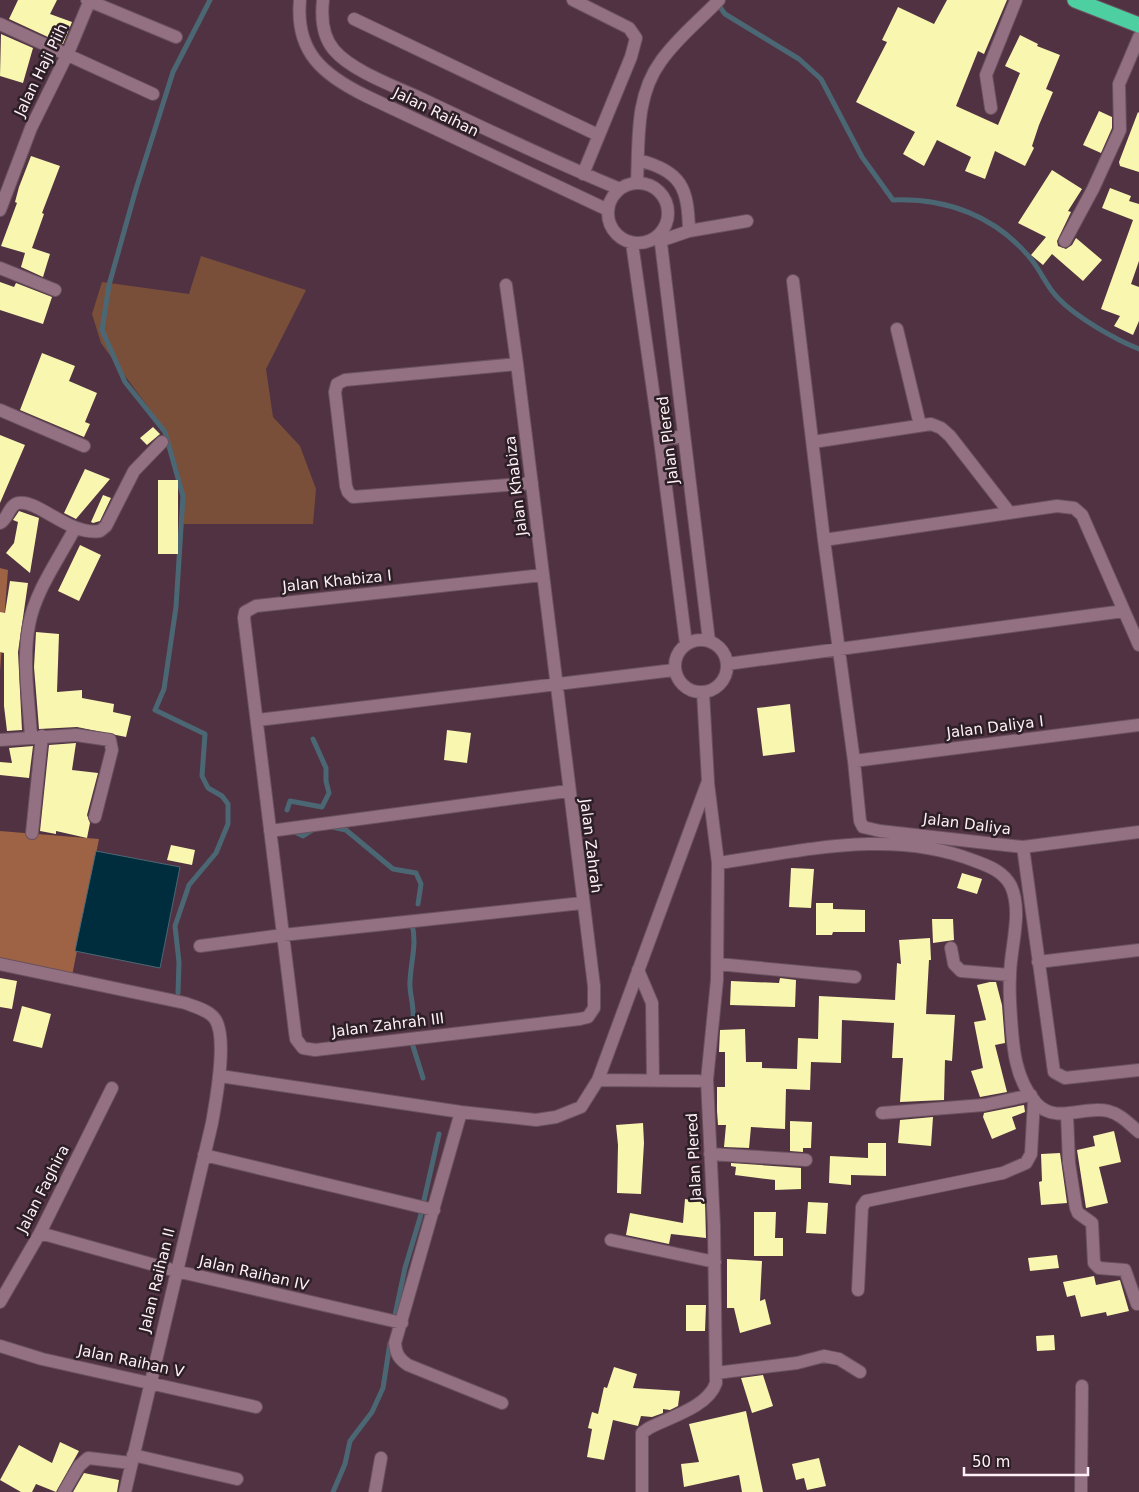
<svg xmlns="http://www.w3.org/2000/svg" width="1139" height="1492" viewBox="0 0 1139 1492" font-family="'DejaVu Sans',sans-serif">
	<style>
		.green { fill: #794f3a }
		.forest { fill: #9e6244 }
		.water { fill: #002d3d; stroke: #4c6774 }
		.lines { fill: none; stroke-linecap: round; stroke-linejoin: round }
		.stream { stroke: #4c6774; stroke-width: 5 }
		.building { fill: #f8f6af }
		.minor-casing { stroke: #6a515e; stroke-width: 14 }
		.highway-casing { stroke: #6a515e; stroke-width: 17 }
		.minor { stroke: #937082; stroke-width: 12 }
		.highway { stroke: #4dcfa2; stroke-width: 15 }
		.labels { text-anchor: middle; dominant-baseline: central; stroke-width: 5; stroke-linejoin: round; paint-order: stroke }
		.street-label { font-size: 15px; fill: #ffeff6; stroke: #2d1f26 }
	</style>
	<rect width="100%" height="100%" fill="#503242"/>
	<path class="green" d="M 201,256 L 306,290 L 266,369 L 273,417 L 300,446 L 316,489 L 313,524 L 182,524 L 180,476 L 167,433 L 101,343 L 92,314 L 102,282 L 189,294 Z"/>
	<path class="forest" d="M 0,568 L 8,570 L 0,671 Z
		M 0,831 L 99,839 L 72,976 L 0,958 Z"/>
	<path class="water" d="M 96,851 L 180,867 L 160,968 L 75,951 Z"/>
	<g class="lines">
		<path class="stream" d="M 717,3 L 725,14 L 799,59 L 821,79 L 862,157 L 893,200 C 947,198 996,216 1031,259 C 1041,271 1047,288 1059,299 C 1076,317 1116,340 1139,349
			M 287,810 L 290,801 L 322,807 L 329,793 L 326,781 L 326,768 L 313,739
			M 332,827 L 346,830 L 393,869 L 416,873 L 421,884 L 418,904
			M 293,831 L 303,836 L 314,829
			M 412,924 C 417,944 411,961 410,981 C 409,993 414,1004 413,1017
			M 178,993 L 179,962 L 175,926 L 189,885 L 216,853 L 228,824 L 228,804 L 222,796 L 208,788 L 202,776 L 205,734 L 155,710 L 164,689 L 176,607 L 183,496 L 165,432 L 125,382 L 102,330 L 109,285 L 136,189 L 173,72 L 210,0
			M 412,1043 L 423,1078
			M 394,1320 L 405,1268 L 420,1218 L 439,1134
			M 333,1492 L 345,1464 L 350,1441 L 372,1412 L 383,1388 L 390,1343"/>
	</g>
	<path class="building" d="M 18,0 L 57,0 L 50,14 L 72,22 L 63,44 L 9,19 Z
		M 947,0 L 1007,0 L 984,54 L 978,51 L 956,106 L 998,125 L 1020,73 L 1005,66 L 1020,35 L 1038,44 L 1037,46 L 1060,55 L 1046,89 L 1053,92 L 1039,125 L 1032,146 L 1034,148 L 1025,166 L 995,151 L 985,179 L 965,171 L 971,157 L 937,140 L 924,166 L 903,154 L 915,132 L 856,102 L 887,42 L 882,40 L 898,7 L 934,24 Z
		M 1,34 L 33,48 L 23,83 L 0,76 Z
		M 1099,111 L 1112,117 L 1112,128 L 1101,153 L 1083,145 Z
		M 1138,112 L 1139,113 L 1139,172 L 1120,166 L 1119,162 Z
		M 31,156 L 60,166 L 42,213 L 44,214 L 32,248 L 50,254 L 43,277 L 21,267 L 25,253 L 1,246 L 17,203 L 15,202 L 19,187 Z
		M 1052,170 L 1082,189 L 1068,211 L 1071,212 L 1057,241 L 1058,246 L 1066,249 L 1072,245 L 1076,238 L 1102,260 L 1083,281 L 1052,254 L 1043,265 L 1031,255 L 1046,237 L 1018,223 Z
		M 1110,188 L 1131,196 L 1129,201 L 1139,204 L 1139,261 L 1131,284 L 1139,287 L 1139,321 L 1133,335 L 1114,326 L 1120,316 L 1101,309 L 1133,220 L 1102,208 Z
		M 0,282 L 14,287 L 16,283 L 52,297 L 43,324 L 0,310 Z
		M 42,353 L 75,366 L 69,381 L 97,393 L 85,422 L 90,424 L 84,437 L 20,410 Z
		M 153,427 L 160,434 L 147,445 L 140,438 Z
		M 0,435 L 25,445 L 0,503 Z
		M 85,469 L 110,479 L 76,519 L 64,513 Z
		M 158,480 L 178,480 L 178,554 L 158,554 Z
		M 103,495 L 111,498 L 100,521 L 93,523 L 91,522 Z
		M 19,511 L 39,518 L 30,573 L 6,553 L 14,543 L 18,522 L 13,520 Z
		M 80,545 L 101,555 L 79,601 L 58,591 Z
		M 10,581 L 28,583 L 18,652 L 22,730 L 7,731 L 4,706 L 4,653 L 0,652 L 0,612 L 5,613 Z
		M 36,632 L 59,634 L 57,692 L 82,690 L 82,698 L 114,704 L 113,712 L 131,716 L 126,737 L 77,727 L 39,729 L 34,667 Z
		M 790,704 L 795,752 L 763,756 L 757,708 Z
		M 447,730 L 471,733 L 467,763 L 444,760 Z
		M 76,743 L 72,770 L 98,773 L 87,815 L 90,823 L 87,838 L 56,831 L 56,834 L 40,831 L 49,745 Z
		M 33,746 L 29,778 L 0,775 L 0,762 L 12,763 L 9,748 Z
		M 171,845 L 195,850 L 192,865 L 167,860 Z
		M 791,868 L 814,869 L 811,908 L 789,907 Z
		M 962,873 L 982,879 L 977,894 L 957,888 Z
		M 816,903 L 833,903 L 833,909 L 865,910 L 865,932 L 833,932 L 832,935 L 816,935 Z
		M 932,919 L 953,919 L 954,940 L 933,943 Z
		M 930,938 L 931,960 L 929,960 L 926,1014 L 955,1015 L 952,1061 L 945,1060 L 944,1100 L 900,1102 L 903,1058 L 892,1058 L 894,1023 L 842,1020 L 841,1063 L 811,1062 L 810,1090 L 786,1089 L 785,1129 L 751,1127 L 749,1148 L 724,1147 L 726,1125 L 718,1125 L 717,1111 L 717,1087 L 725,1087 L 725,1052 L 719,1052 L 720,1030 L 745,1029 L 746,1062 L 762,1062 L 762,1068 L 797,1069 L 798,1038 L 818,1039 L 819,996 L 895,1000 L 897,963 L 901,964 L 899,940 Z
		M 0,978 L 17,981 L 12,1009 L 0,1007 Z
		M 780,978 L 796,980 L 795,1007 L 730,1005 L 731,981 L 779,983 Z
		M 990,982 L 996,982 L 1002,1005 L 1005,1043 L 995,1045 L 1007,1092 L 980,1097 L 971,1071 L 983,1068 L 974,1022 L 986,1020 L 977,985 Z
		M 22,1006 L 51,1014 L 42,1048 L 13,1041 Z
		M 1024,1105 L 1025,1112 L 1012,1117 L 1016,1129 L 992,1139 L 983,1117 L 984,1113 Z
		M 933,1117 L 931,1146 L 898,1143 L 900,1120 Z
		M 790,1121 L 812,1122 L 811,1148 L 803,1148 L 803,1152 L 790,1151 Z
		M 643,1123 L 644,1143 L 641,1194 L 617,1193 L 618,1145 L 616,1125 Z
		M 1114,1131 L 1121,1162 L 1099,1167 L 1108,1203 L 1086,1208 L 1077,1150 L 1095,1146 L 1093,1136 Z
		M 868,1143 L 886,1143 L 886,1176 L 851,1175 L 851,1185 L 829,1183 L 830,1156 L 868,1158 Z
		M 1060,1153 L 1067,1203 L 1041,1205 L 1039,1182 L 1042,1181 L 1041,1154 Z
		M 731,1163 L 801,1168 L 801,1189 L 775,1190 L 775,1180 L 735,1175 L 736,1167 L 731,1166 Z
		M 685,1199 L 705,1202 L 706,1238 L 671,1234 L 669,1244 L 626,1235 L 630,1213 L 683,1223 Z
		M 808,1202 L 828,1203 L 826,1234 L 806,1233 Z
		M 754,1212 L 776,1212 L 775,1238 L 783,1238 L 783,1256 L 754,1256 Z
		M 1057,1255 L 1059,1268 L 1030,1271 L 1028,1258 Z
		M 727,1259 L 762,1261 L 760,1301 L 765,1299 L 771,1324 L 740,1333 L 734,1308 L 727,1308 Z
		M 1094,1276 L 1096,1285 L 1120,1280 L 1129,1311 L 1107,1316 L 1106,1312 L 1081,1317 L 1075,1295 L 1067,1297 L 1063,1282 Z
		M 686,1305 L 706,1305 L 705,1331 L 686,1331 Z
		M 1054,1335 L 1055,1350 L 1037,1351 L 1036,1336 Z
		M 614,1367 L 637,1374 L 633,1388 L 680,1391 L 678,1406 L 670,1410 L 663,1409 L 663,1413 L 652,1417 L 641,1416 L 638,1426 L 613,1420 L 604,1460 L 587,1457 L 592,1429 L 588,1428 L 592,1412 L 598,1414 L 604,1387 L 607,1388 Z
		M 763,1375 L 773,1406 L 752,1413 L 741,1378 Z
		M 746,1411 L 763,1492 L 742,1492 L 739,1475 L 684,1487 L 681,1464 L 699,1462 L 689,1424 Z
		M 60,1442 L 79,1451 L 56,1492 L 36,1484 L 32,1492 L 21,1492 L 0,1480 L 19,1445 L 52,1463 Z
		M 819,1458 L 826,1486 L 807,1490 L 804,1478 L 796,1480 L 792,1464 Z
		M 84,1473 L 119,1480 L 117,1492 L 73,1492 Z"/>
	<g class="lines">
		<g class="minor-casing">
			<path id="minor" d="M 87,0 L 176,37
				M 300,0 C 295,52 323,75 366,96 L 608,210
				M 323,0 C 321,18 322,36 334,50 C 352,71 394,86 420,98 C 486,129 552,161 620,189
				M 573,0 L 629,28 L 636,38 L 631,57 L 583,174
				M 354,19 L 598,135
				M 0,24 L 153,94
				M 991,108 L 986,75 L 1016,0
				M 638,160 C 682,171 688,188 689,231 L 747,221
				M608 213a30 30 0 1 1 60 0a30 30 0 1 1-60 0Z
				M 637,183 C 639,141 635,96 661,61 C 677,38 700,20 719,0
				M 0,210 L 31,128 L 68,53 L 90,0
				M 660,235 L 709,641
				M 660,241 L 689,231
				M 1065,241 L 1093,189 L 1120,130 L 1119,84 L 1139,37
				M 632,243 L 660,440 L 686,644
				M 0,268 L 55,290
				M 793,281 L 824,540 L 854,761 L 860,821 L 863,827 L 880,831 L 1023,847 L 1139,832
				M 506,285 L 517,364 L 594,986 L 594,1008 L 588,1017 L 580,1019 L 315,1050 L 303,1048 L 296,1039 L 295,1032 L 244,618 L 245,612 L 256,606 L 543,575
				M 897,329 L 920,425
				M 517,364 L 345,380 L 337,384 L 335,392 L 346,486 L 348,492 L 353,497 L 532,483
				M 0,410 L 84,446
				M 660,440 L 684,436
				M 813,442 L 931,424 L 941,428 L 950,436 L 1009,512
				M 0,523 C 8,519 9,505 18,503 C 38,499 69,536 100,531 L 106,526 L 134,471 L 162,442
				M 824,540 L 1057,506 L 1074,508 L 1082,515 L 1139,645
				M675 666a26 26 0 1 1 52 0a26 26 0 1 1-52 0Z
				M 727,664 L 1124,611
				M 258,720 L 674,670
				M 31,737 C 29,701 22,661 29,625 C 35,591 59,559 75,528
				M 0,740 L 76,735 L 110,740 L 112,750 L 95,817
				M 854,761 L 1139,725
				M 270,831 L 568,791
				M 32,833 L 42,736
				M 1023,847 L 1054,1072 L 1065,1078 L 1139,1070
				M 718,863 C 803,851 892,828 975,861 C 989,866 1004,872 1011,886 C 1023,913 1010,948 1010,976 C 1009,990 1010,1004 1011,1018 C 1013,1048 1015,1079 1036,1103 C 1056,1125 1084,1105 1108,1111 C 1121,1114 1129,1124 1139,1132
				M 200,946 L 283,935 L 582,903
				M 951,948 L 954,964 L 961,971 L 1010,975
				M 1038,962 L 1139,950
				M 0,964 L 185,1003 C 195,1007 209,1010 215,1019 C 228,1038 216,1100 212,1123 L 125,1492
				M 718,964 L 855,977
				M 638,970 L 652,1003 L 653,1081
				M 220,1076 L 461,1112 L 536,1120 L 556,1117 L 581,1107 L 598,1080 L 708,781 L 703,692
				M 598,1080 L 699,1081
				M 461,1112 L 395,1343 C 396,1354 399,1359 408,1365 L 502,1403
				M 882,1113 L 984,1105 L 1031,1095
				M 1067,1114 L 1069,1163 L 1076,1208 L 1078,1213 L 1092,1223 L 1094,1263 L 1099,1268 L 1125,1270 L 1137,1304
				M 710,1154 L 806,1160
				M 204,1155 L 434,1210
				M 40,1233 L 176,1271 L 402,1323
				M 611,1240 L 715,1262
				M 858,1290 L 862,1207 L 866,1201 L 1003,1173 L 1026,1163 L 1031,1154 L 1034,1100
				M 0,1302 L 40,1233 L 112,1088
				M 0,1346 L 42,1359 L 256,1407
				M 716,1373 L 797,1363 L 824,1356 L 839,1359 L 860,1372
				M 133,1455 L 237,1479
				M 64,1492 L 79,1466 L 88,1458 L 131,1463
				M 375,1492 L 381,1458
				M 642,1492 L 642,1433 L 649,1428 C 670,1417 708,1407 716,1383 L 714,1226 L 707,1080 L 717,980 L 718,863 L 708,783
				M 1081,1492 L 1082,1386"/>
		</g>
		<g class="highway-casing">
			<path id="highway" d="M 1075,0 L 1139,25"/>
		</g>
		<use href="#minor" class="minor"/>
		<use href="#highway" class="highway"/>
	</g>
	<g class="labels">
		<g class="street-label">
			<text transform="translate(41 70) rotate(-64)">Jalan Haji Piih</text>
			<text transform="translate(436 112) rotate(26)">Jalan Raihan</text>
			<text transform="translate(668 440) rotate(-97)">Jalan Plered</text>
			<text transform="translate(516 486) rotate(-97)">Jalan Khabiza</text>
			<text transform="translate(337 581) rotate(-6)">Jalan Khabiza I</text>
			<text transform="translate(995 727) rotate(-7)">Jalan Daliya I</text>
			<text transform="translate(967 824) rotate(7)">Jalan Daliya</text>
			<text transform="translate(591 846) rotate(83)">Jalan Zahrah</text>
			<text transform="translate(388 1025) rotate(-7)">Jalan Zahrah III</text>
			<text transform="translate(694 1157) rotate(-93)">Jalan Plered</text>
			<text transform="translate(43 1189) rotate(-63)">Jalan Faghira</text>
			<text transform="translate(254 1273) rotate(13)">Jalan Raihan IV</text>
			<text transform="translate(157 1280) rotate(-76)">Jalan Raihan II</text>
			<text transform="translate(131 1361) rotate(12)">Jalan Raihan V</text>
		</g>
	</g>
	<path d="M964 1467v8h124v-8" fill="none" stroke="#ffeff6" stroke-width="2.5"/>
	<text x="972" y="1467" font-size="15" fill="#ffeff6" stroke="#2d1f26" stroke-width="4" paint-order="stroke">50 m</text>
</svg>
